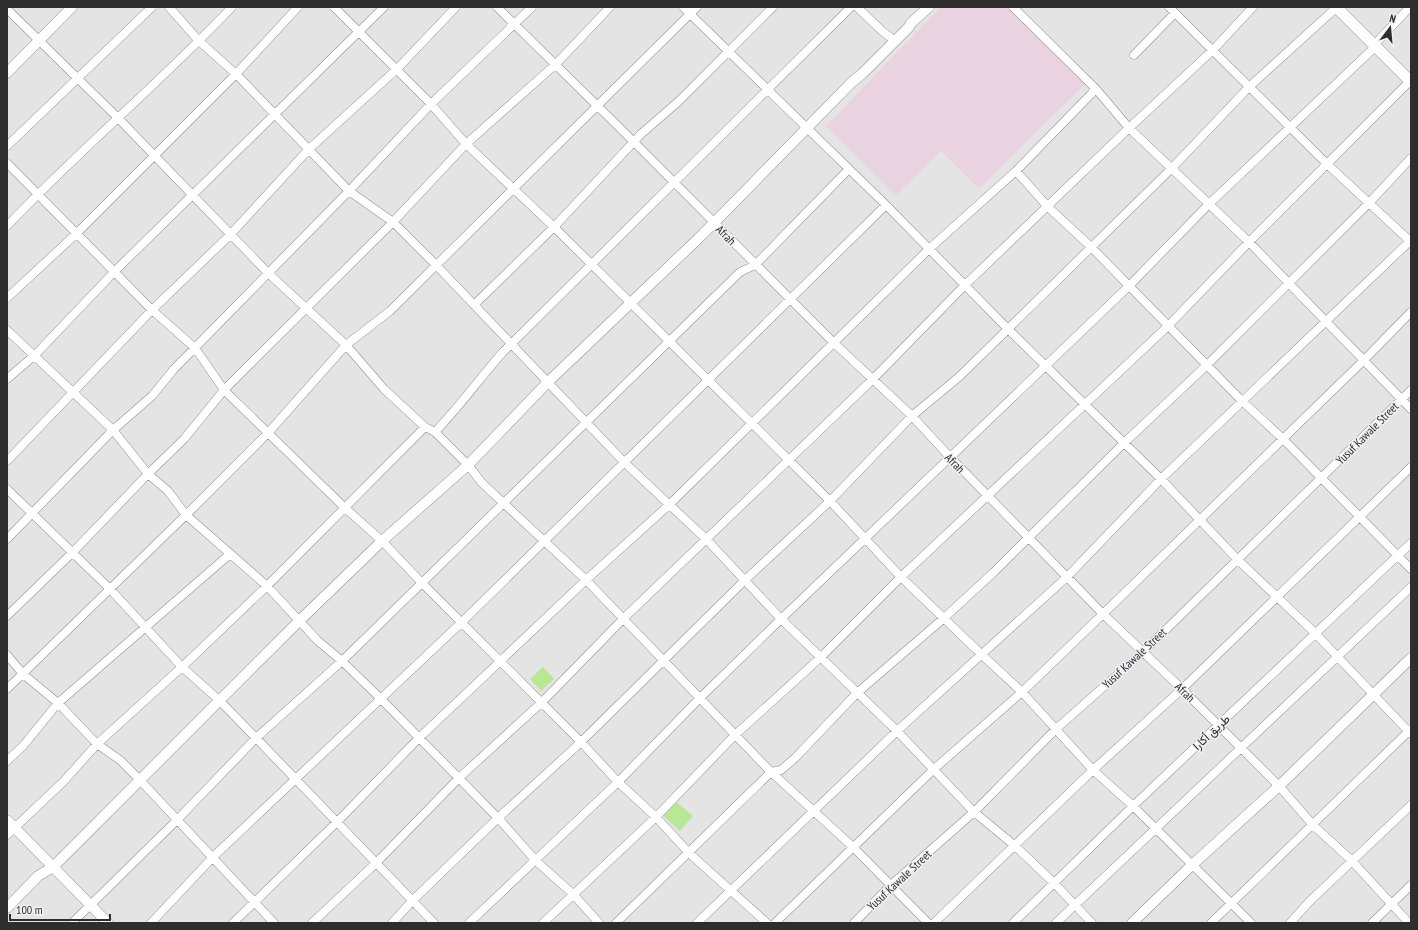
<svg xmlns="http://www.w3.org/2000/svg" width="1418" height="930" viewBox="0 0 1418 930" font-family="'PT Sans Narrow',Vazirmatn,sans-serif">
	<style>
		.commercial { fill: #e9d3e1 }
		.green { fill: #b8e895 }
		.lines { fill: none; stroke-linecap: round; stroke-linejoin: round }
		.minor-casing { stroke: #909092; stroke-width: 9 }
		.tertiary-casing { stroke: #909092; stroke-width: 11 }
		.secondary-casing { stroke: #909092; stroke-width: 12 }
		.minor { stroke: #fff; stroke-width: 8 }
		.tertiary { stroke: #fff; stroke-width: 10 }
		.secondary { stroke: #fff; stroke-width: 11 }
		.labels { text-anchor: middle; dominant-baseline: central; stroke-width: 3; stroke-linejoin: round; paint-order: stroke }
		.street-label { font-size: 12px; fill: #2e2e2f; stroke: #f1f1f3 }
	</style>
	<rect width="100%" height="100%" fill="#e4e4e5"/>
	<path class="commercial" d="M 941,7 L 1010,7 L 1085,84 L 979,189 L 941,151 L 896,195 L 826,126 Z"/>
	<path class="green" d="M 543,667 L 554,679 L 541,691 L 530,679 Z
		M 675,801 L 693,816 L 680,831 L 662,815 Z"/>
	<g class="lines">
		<g class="minor-casing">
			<path id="minor" d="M 169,7 L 199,41 L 236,74 L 349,191 L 393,222 L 436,265 L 625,463 L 707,540 L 781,619 L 897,731 L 974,812 L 1014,845 L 1054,883 L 1092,923
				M 334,7 L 431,104 L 466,144 L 554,227 L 830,501 L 901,577 L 981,654 L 1022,692 L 1093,770 L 1133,806 L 1251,923
				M 497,7 L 634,142 L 833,342 L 912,416 L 949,456 L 1103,614 L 1182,689 L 1279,786 L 1313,825 L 1351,860 L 1409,923
				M 683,7 L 886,205 L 1007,328 L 1161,479 L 1238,560 L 1315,633 L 1411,734
				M 857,7 L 882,31 L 895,41
				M 1013,7 L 1096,89 L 1129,128 L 1249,242 L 1411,409
				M 1169,7 L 1327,164 L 1411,242
				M 7,9 L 118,118 L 268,273 L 346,345 L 384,389 L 425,427 L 435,432 L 468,465 L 482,483 L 586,580 L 771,772 L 853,847 L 928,923
				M 1134,55 L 1175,13
				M 7,146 L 152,7
				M 7,163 L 152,310 L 195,348 L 224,390 L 344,507 L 382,541 L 422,583 L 581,742 L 618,782 L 656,817 L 689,853 L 767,923
				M 1016,171 L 1048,207 L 1090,246 L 1242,401 L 1283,439 L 1411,569
				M 7,226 C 79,150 160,83 232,7
				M 7,298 L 76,234 L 236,74 L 298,7
				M 474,305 L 554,227 L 641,134 L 679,101 L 773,7
				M 7,330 L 113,430 L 148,474 L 168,491 L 186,515 L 267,586 L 318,641 L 342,661 L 381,699 L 498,818 L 536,861 L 573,894 L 599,923
				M 7,379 L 35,355 L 115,271 L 384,7
				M 435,432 C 460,406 480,378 503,352 L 851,7
				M 7,461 L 152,310 L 230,235 L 309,149 L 397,69 L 456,7
				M 7,489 L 110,589 L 182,667 L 219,700 L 256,738 L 434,923
				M 7,539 L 113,430 L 152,396 L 174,369 L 349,191 L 431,104 L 532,7
				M 7,616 L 72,553 L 148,474 L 184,439 L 224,390 L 393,222 L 466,144 L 556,64 L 610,7
				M 7,655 L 23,674 L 58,703 L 97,744 L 120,760 L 139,779 L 274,923
				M 7,689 L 186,515 L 268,433 L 346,345 L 390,311 L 697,7
				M 7,761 L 23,746 L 58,703 L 230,554
				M 7,835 L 64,781 L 97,744 L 182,667 L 267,586 L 425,427
				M 72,923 L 177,820 L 256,738 L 342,661 L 740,272 L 755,265 L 849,169
				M 151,923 L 213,857 L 462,622 L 886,205
				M 233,923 L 338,821 L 419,738 L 586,580 L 670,504 L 929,249 L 1016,171 L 1096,89
				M 312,923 L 375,864 L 459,778 L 541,703 L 623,619 L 872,380 L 965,285 L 1129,128 L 1213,50 L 1253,7
				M 392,923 L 413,900 L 498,818 L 581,742 L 744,581 L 830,501 L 912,416 L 960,376 L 1172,168 L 1249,87 L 1337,7
				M 469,923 L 618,782 L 700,698 L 781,619 L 1129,286 L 1209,204 L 1375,47 L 1375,44 L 1410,7
				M 543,923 L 656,817 L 735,735 L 820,658 L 901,577 L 1168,326 L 1249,242 L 1411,80
				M 616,923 L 771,772 L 781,770 L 795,758 L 857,693 L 944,618 L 994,572 L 1124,443 L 1207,365 L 1369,203 L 1411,158
				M 697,923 L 897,731 L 1067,577 L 1161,479 L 1411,240
				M 775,923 L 934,769 L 1022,692 L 1103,614 L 1363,361 L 1411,312
				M 854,923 L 890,886 L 974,812 L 1056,729 L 1143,652 L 1411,390
				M 934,923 L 1093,770 L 1182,689 L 1411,467
				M 1013,923 L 1133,806 L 1411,543
				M 1056,923 L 1411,587
				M 1211,923 L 1411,729
				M 1290,923 L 1309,902 L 1411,805
				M 1372,923 L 1411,885"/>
		</g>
		<g class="tertiary-casing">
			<path id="tertiary" d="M 7,73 L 72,7
				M 7,820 L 108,923
				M 7,908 L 38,876 L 53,867 L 299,621 L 382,541 L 468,465 L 548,382 L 703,234 L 852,82 L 862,74 L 909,27 L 911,23 L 929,7
				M 1132,923 L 1192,865 L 1279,786 L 1411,658"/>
		</g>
		<g class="secondary-casing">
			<path id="secondary" d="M 1336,7 L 1411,82"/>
		</g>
		<use href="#minor" class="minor"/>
		<use href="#tertiary" class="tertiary"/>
		<use href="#secondary" class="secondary"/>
	</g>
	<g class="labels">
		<g class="street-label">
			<text transform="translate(726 235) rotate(45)">Afrah</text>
			<text transform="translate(1367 433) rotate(-45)">Yusuf Kawale Street</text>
			<text transform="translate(955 463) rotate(46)">Afrah</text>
			<text transform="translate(1134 658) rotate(-43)">Yusuf Kawale Street</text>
			<text transform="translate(1185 692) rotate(44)">Afrah</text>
			<text transform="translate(1211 732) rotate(-43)">طريق أكارا</text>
			<text transform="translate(899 880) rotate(-43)">Yusuf Kawale Street</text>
		</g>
	</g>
	<rect width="1418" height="930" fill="none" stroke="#2e2e2f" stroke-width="16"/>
	<g transform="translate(1390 28) rotate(16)" stroke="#f1f1f3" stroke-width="3" paint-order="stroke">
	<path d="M0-3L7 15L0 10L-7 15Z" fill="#2e2e2f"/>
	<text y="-6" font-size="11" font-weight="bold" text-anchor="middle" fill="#2e2e2f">N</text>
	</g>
	<path d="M10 914v6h100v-6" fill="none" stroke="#2e2e2f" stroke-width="2"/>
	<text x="16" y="914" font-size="12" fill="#2e2e2f" stroke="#f1f1f3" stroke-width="3" paint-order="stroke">100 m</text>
</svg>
